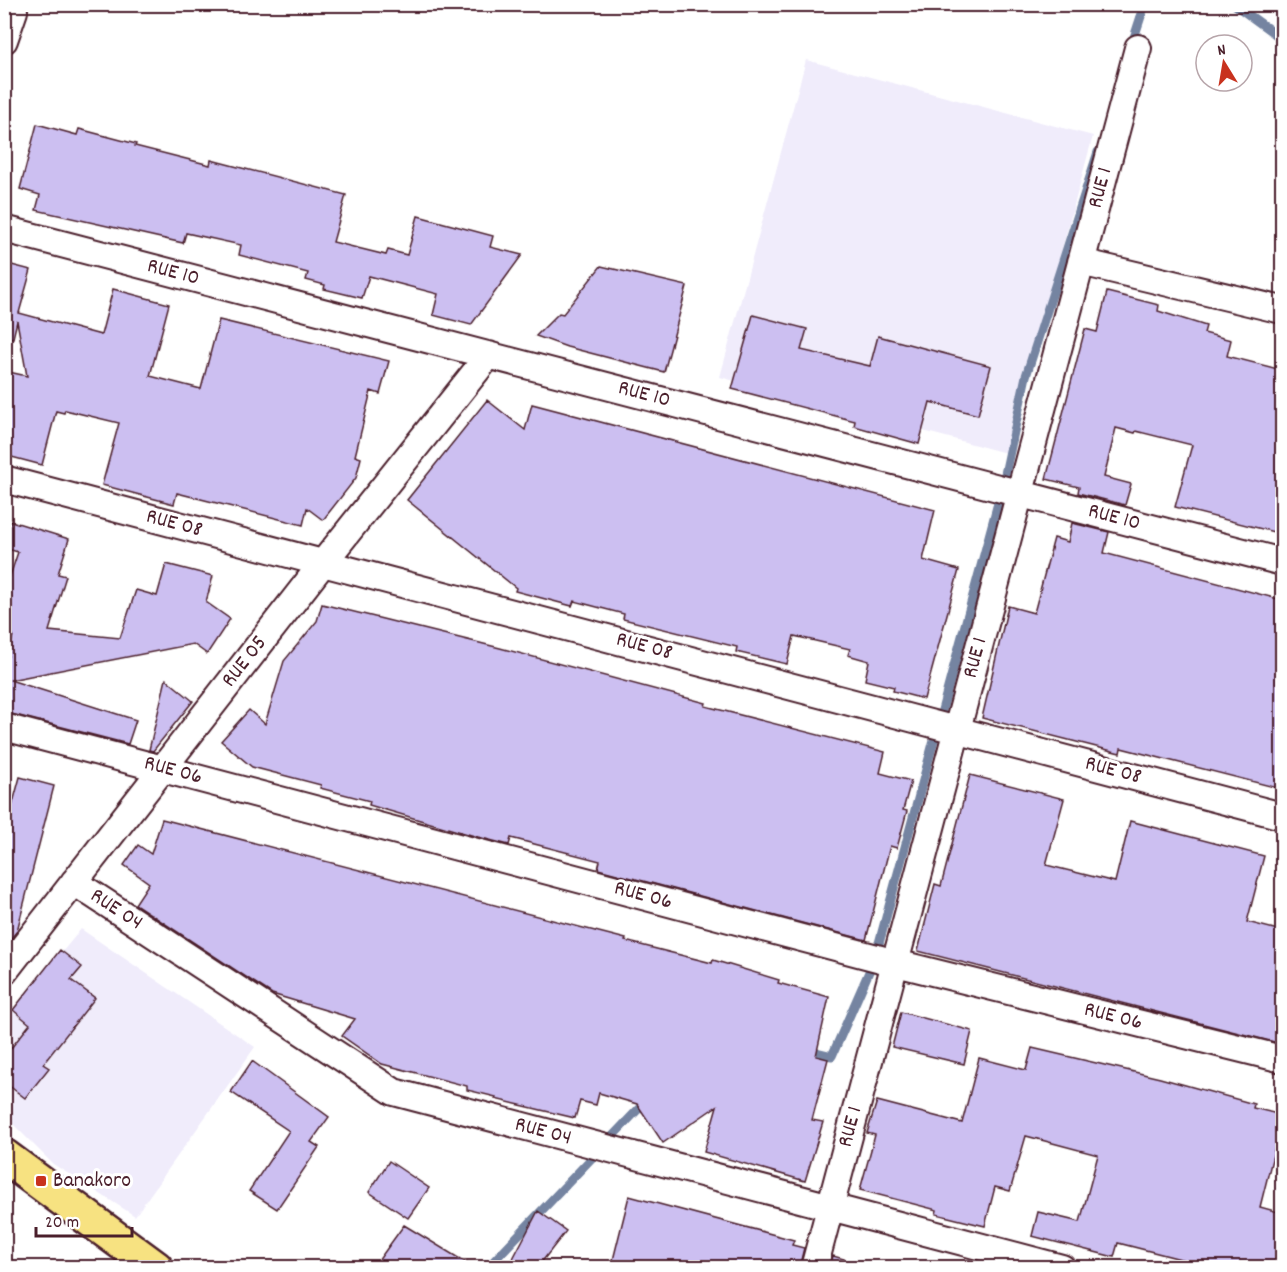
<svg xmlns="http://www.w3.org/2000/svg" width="1287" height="1272" viewBox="0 0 1287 1272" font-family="Dekko,sans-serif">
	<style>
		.built { fill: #f0ecfb }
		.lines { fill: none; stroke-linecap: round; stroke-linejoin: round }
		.stream { stroke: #7484a1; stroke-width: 9 }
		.building { fill: #ccbff1; stroke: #4a1f2b; stroke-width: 1.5 }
		.street-casing { stroke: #4a1f2b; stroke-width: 30 }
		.highway-casing { stroke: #4a1f2b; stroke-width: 38 }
		.street { stroke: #fff; stroke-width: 26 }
		.highway { stroke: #f7e281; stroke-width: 33 }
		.poi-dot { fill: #c8321e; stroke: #fff; stroke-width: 2 }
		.labels { text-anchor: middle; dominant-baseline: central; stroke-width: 6; stroke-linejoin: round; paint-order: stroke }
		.street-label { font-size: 22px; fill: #4a1f2b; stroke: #fff }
		.poi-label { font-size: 22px; fill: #4a1f2b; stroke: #fff; text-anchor: start }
	</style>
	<rect width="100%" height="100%" fill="#fff"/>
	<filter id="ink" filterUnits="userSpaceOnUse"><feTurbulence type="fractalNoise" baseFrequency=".0167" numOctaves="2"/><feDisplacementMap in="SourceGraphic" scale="12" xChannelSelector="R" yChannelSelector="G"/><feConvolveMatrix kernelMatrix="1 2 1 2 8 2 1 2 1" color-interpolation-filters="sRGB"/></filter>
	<g filter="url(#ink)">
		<path class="built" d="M 806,60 L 1093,136 L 1006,453 L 720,377 Z
			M 81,929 L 255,1047 L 135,1216 L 53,1164 L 5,1116 L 4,1023 Z"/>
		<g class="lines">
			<path class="stream" d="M 1234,4 L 1282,39
				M 1131,47 L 1145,4
				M 807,1050 L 832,1056 L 875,958 L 1002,488 L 1026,376 L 1098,152
				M 487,1268 L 647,1100"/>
		</g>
		<path class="building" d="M 37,124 L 77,135 L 79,129 L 136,144 L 135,146 L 210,165 L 211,160 L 346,195 L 333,242 L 386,255 L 388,250 L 407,255 L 418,216 L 493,236 L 490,247 L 522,255 L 471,325 L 433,315 L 438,294 L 369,276 L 362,298 L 324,289 L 325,285 L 306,280 L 308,273 L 239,255 L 241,245 L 186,233 L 183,243 L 36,210 L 40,195 L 20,189 Z
			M 4,263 L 31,270 L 19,313 L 101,335 L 113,289 L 169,304 L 150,376 L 201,389 L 219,320 L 389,361 L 380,394 L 371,391 L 355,456 L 361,458 L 356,478 L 323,520 L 307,508 L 303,525 L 177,493 L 174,504 L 102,485 L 119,423 L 65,410 L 64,413 L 56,411 L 42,465 L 4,455 L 4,371 L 27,376 L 17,321 L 13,338 L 4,337 Z
			M 601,266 L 687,286 L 664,372 L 567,347 L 536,336 L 559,313 L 563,314 Z
			M 1107,292 L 1159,305 L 1158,311 L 1206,326 L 1204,333 L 1231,340 L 1227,356 L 1282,370 L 1282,534 L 1175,507 L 1192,445 L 1136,431 L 1135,433 L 1116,428 L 1104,477 L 1131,484 L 1125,505 L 1078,493 L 1079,487 L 1046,479 L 1085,329 L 1097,332 Z
			M 753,315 L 807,329 L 801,350 L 870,366 L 878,336 L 991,366 L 978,415 L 930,402 L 919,444 L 854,426 L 855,421 L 732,389 Z
			M 487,400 L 525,430 L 532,404 L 935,510 L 923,560 L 959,570 L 924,699 L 893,691 L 894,687 L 865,680 L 869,661 L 848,655 L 850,649 L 794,636 L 787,664 L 736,652 L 737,647 L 623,619 L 624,614 L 574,601 L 572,606 L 515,591 L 516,588 L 407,500 Z
			M 11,521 L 69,539 L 58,574 L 66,576 L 49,631 L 120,638 L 136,590 L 157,596 L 166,564 L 213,576 L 206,602 L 230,619 L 207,654 L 193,644 L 10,680 L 136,720 L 128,744 L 4,712 L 4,671 L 13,635 L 4,633 L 4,594 L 18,552 L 4,548 Z
			M 1072,523 L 1109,532 L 1104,553 L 1282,600 L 1282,789 L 1121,748 L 1120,753 L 982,718 L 1008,606 L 1034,613 L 1054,538 L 1068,542 Z
			M 322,604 L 500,648 L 706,703 L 705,706 L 885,752 L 880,773 L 911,781 L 903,810 L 907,811 L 897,848 L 890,846 L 866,940 L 598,869 L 600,861 L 511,838 L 509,845 L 478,837 L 369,805 L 370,801 L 320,788 L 321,785 L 252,767 L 221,741 L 249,710 L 265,724 L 284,661 L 317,621 Z
			M 166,679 L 193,701 L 153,751 L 149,750 Z
			M 970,775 L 1064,799 L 1046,865 L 1115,882 L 1130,821 L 1264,856 L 1247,922 L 1282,931 L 1282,1044 L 918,951 L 935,884 L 941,886 Z
			M 20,777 L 54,786 L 17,931 L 6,944 L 4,836 Z
			M 162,819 L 626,939 L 625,941 L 712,963 L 713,960 L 779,980 L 778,983 L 829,997 L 816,1056 L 828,1059 L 812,1120 L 823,1122 L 805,1181 L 704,1152 L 717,1106 L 663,1143 L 637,1104 L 599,1093 L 596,1105 L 580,1101 L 575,1118 L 495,1099 L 496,1097 L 467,1090 L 467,1086 L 382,1064 L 342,1036 L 355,1019 L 272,994 L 135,904 L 149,883 L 124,865 L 138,845 L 151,854 Z
			M 60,950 L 82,967 L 71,980 L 95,998 L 43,1064 L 49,1068 L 25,1098 L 4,1082 L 4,1057 L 30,1024 L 13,1010 Z
			M 901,1012 L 972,1031 L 964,1064 L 892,1047 Z
			M 1032,1048 L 1160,1078 L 1254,1104 L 1253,1108 L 1282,1115 L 1282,1144 L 1276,1143 L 1260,1207 L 1282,1213 L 1282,1268 L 1216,1268 L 1118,1243 L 1114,1257 L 1032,1236 L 1038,1212 L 1080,1222 L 1098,1155 L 1026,1136 L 1010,1191 L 995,1187 L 985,1226 L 936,1214 L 937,1210 L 860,1190 L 875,1135 L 867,1133 L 877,1101 L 962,1123 L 979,1058 L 1026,1070 Z
			M 252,1061 L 329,1117 L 311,1142 L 319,1147 L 277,1209 L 249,1191 L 289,1131 L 231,1092 Z
			M 389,1161 L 429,1188 L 408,1218 L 369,1192 Z
			M 629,1196 L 794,1240 L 792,1245 L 804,1248 L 799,1268 L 611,1268 Z
			M 538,1211 L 566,1231 L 537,1268 L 508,1268 Z
			M 404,1225 L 475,1268 L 373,1268 Z
			M 833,1256 L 844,1259 L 843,1268 L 830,1268 Z"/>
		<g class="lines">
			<g class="street-casing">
				<path id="street" d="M 4,40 L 14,11 L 11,4
					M 4,229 L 1282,562
					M 1081,262 L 1282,310
					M 4,479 L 1282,816
					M 4,727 L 896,963 L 1282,1059
					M 74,882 L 394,1092 L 1062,1268
					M 4,972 L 323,563 L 489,355
					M 814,1268 L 1138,48"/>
			</g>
			<g class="highway-casing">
				<path id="highway" d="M 4,1156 L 156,1268"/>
			</g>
			<use href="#street" class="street"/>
			<use href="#highway" class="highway"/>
		</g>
	</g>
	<rect class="poi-dot" x="35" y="1175" width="12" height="12" rx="3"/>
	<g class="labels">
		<g class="street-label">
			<text transform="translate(1101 188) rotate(-75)">RUE 1</text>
			<text transform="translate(173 273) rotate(15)">RUE 10</text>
			<text transform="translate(644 395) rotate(15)">RUE 10</text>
			<text transform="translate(1114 518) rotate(15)">RUE 10</text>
			<text transform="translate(174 524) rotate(15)">RUE 08</text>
			<text transform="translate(644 647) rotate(15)">RUE 08</text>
			<text transform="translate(976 658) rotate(-75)">RUE 1</text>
			<text transform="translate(245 662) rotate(-52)">RUE 05</text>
			<text transform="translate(173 771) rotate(15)">RUE 06</text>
			<text transform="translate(1113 771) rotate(15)">RUE 08</text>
			<text transform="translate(643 896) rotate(15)">RUE 06</text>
			<text transform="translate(116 910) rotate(33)">RUE 04</text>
			<text transform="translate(1113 1017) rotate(14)">RUE 06</text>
			<text transform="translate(851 1127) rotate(-75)">RUE 1</text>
			<text transform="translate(543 1132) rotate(15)">RUE 04</text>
		</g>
		<g class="poi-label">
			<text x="53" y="1181">Banakoro</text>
		</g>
	</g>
	<rect width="1287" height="1272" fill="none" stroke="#fff" stroke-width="24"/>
	<rect x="12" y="12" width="1263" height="1248" fill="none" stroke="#4a1f2b" stroke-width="2" filter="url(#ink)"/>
	<g transform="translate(1224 63) rotate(349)"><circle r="28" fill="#ffffff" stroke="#b7a5aa" stroke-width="1.5"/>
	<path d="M0-4.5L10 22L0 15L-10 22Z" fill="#c8321e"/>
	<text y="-9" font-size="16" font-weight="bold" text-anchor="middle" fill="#4a1f2b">N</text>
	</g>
	<path d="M36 1227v9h96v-9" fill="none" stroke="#4a1f2b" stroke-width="3"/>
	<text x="45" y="1227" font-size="18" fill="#4a1f2b" stroke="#ffffff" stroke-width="4.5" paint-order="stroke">20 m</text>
</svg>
